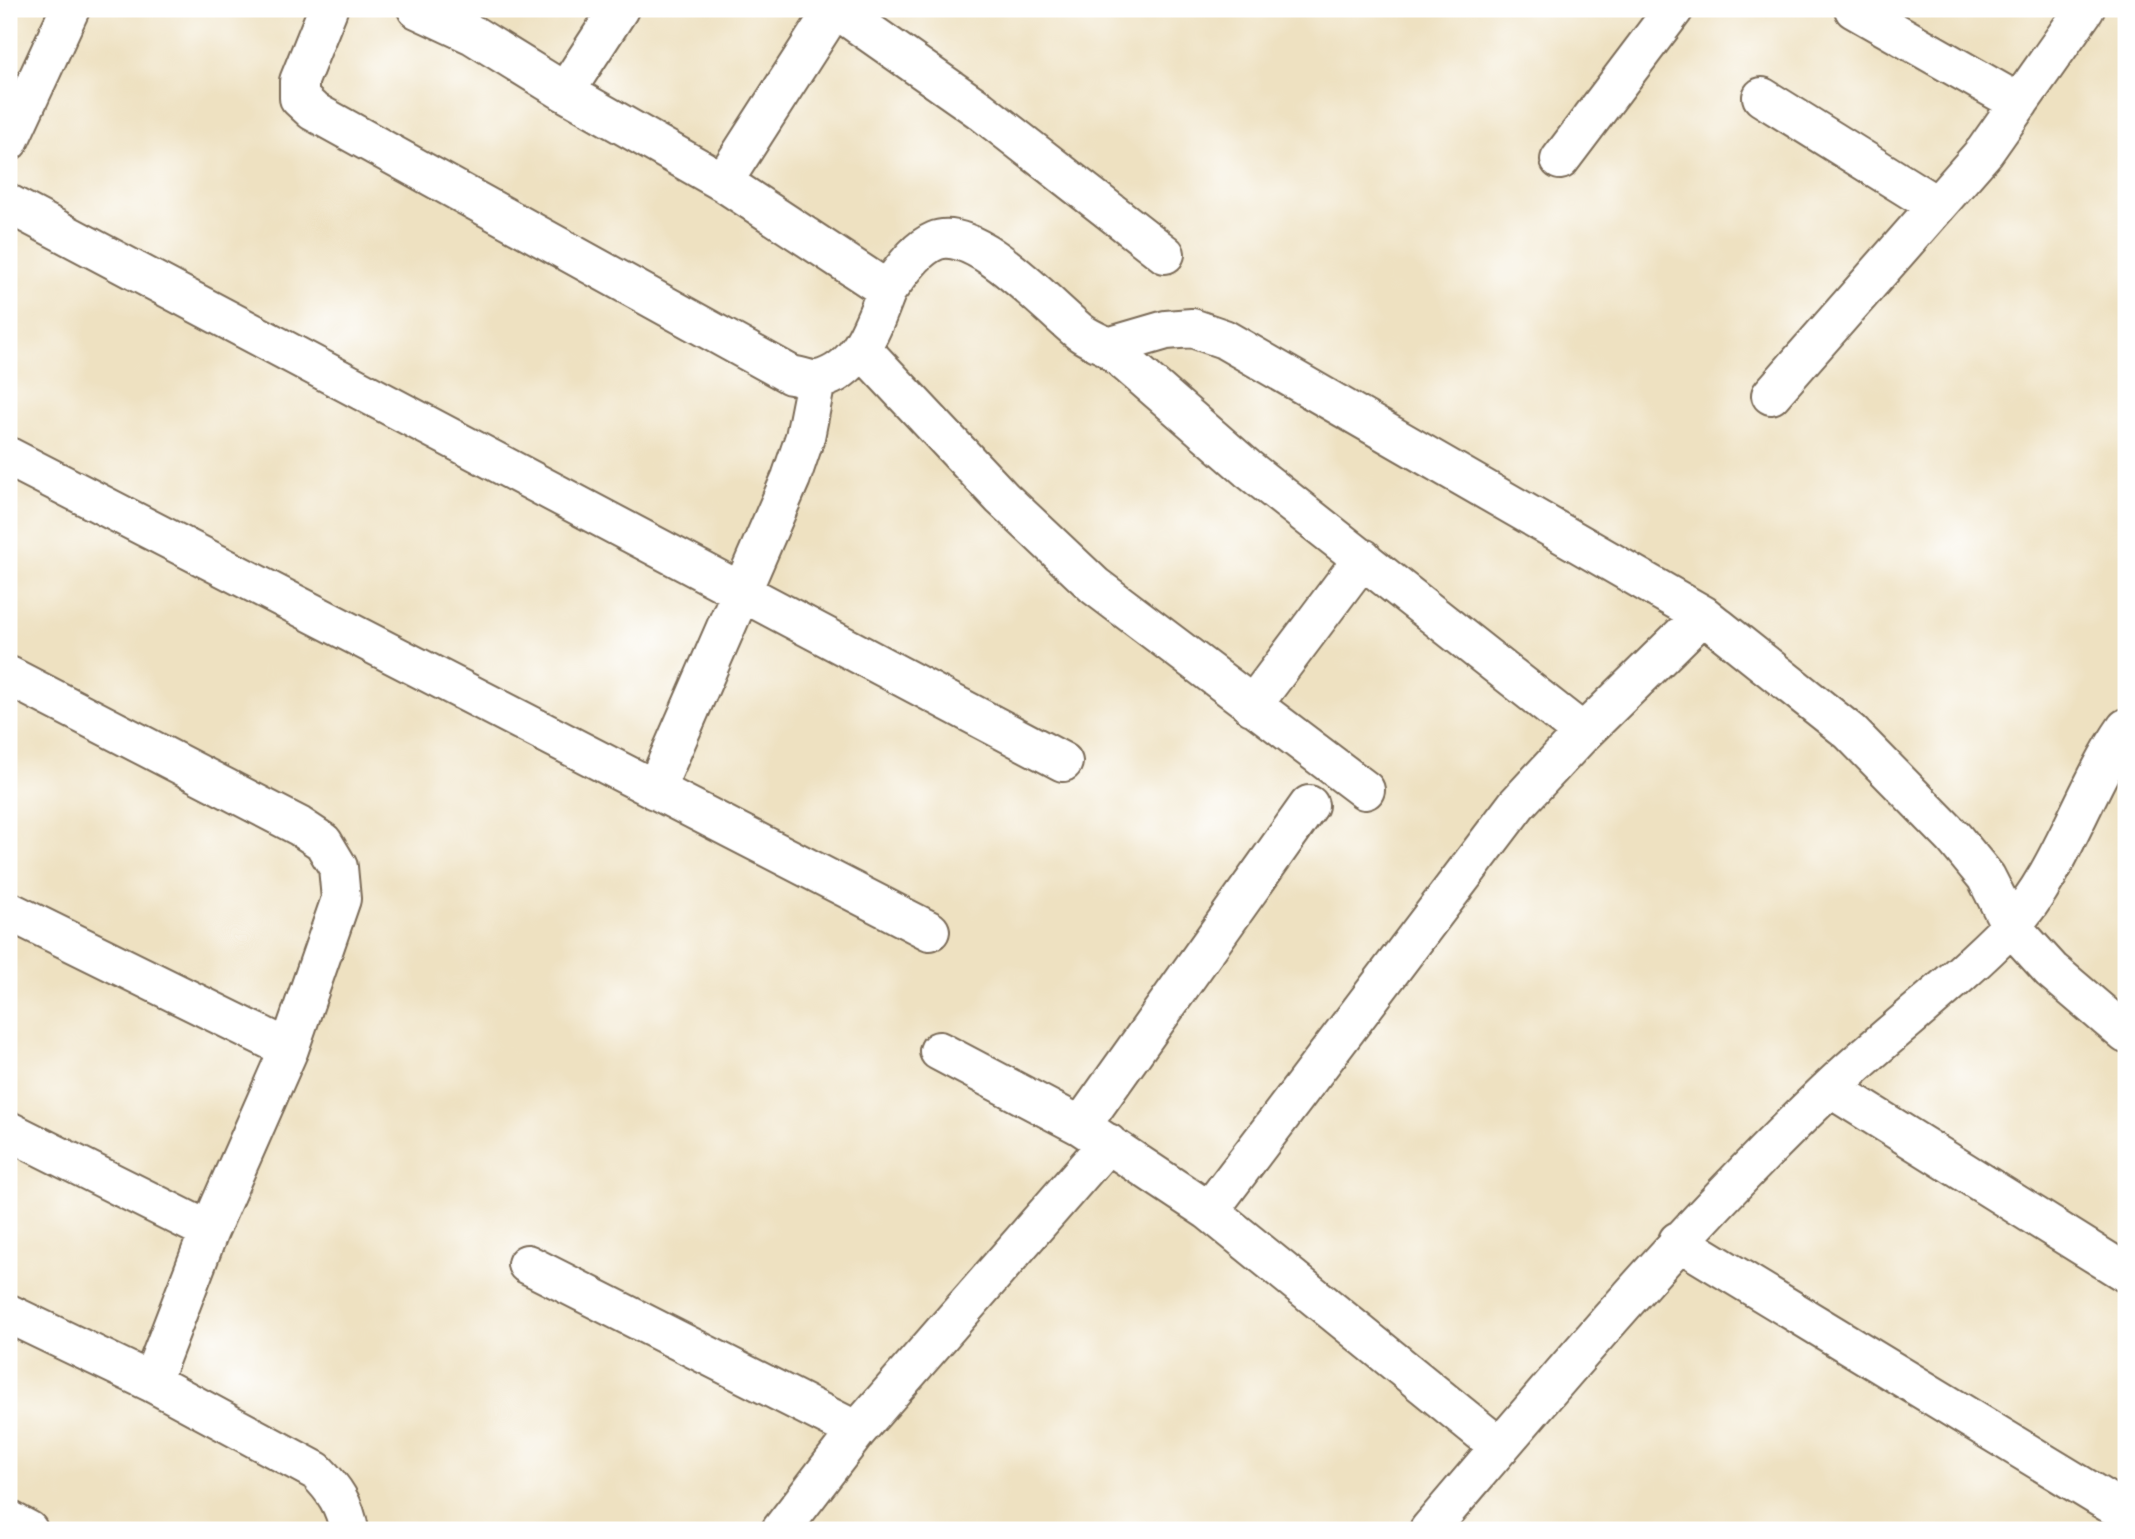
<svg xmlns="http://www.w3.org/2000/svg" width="2135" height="1539" viewBox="0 0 2135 1539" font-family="'Indie Flower',sans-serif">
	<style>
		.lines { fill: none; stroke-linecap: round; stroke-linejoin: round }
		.minor-casing { stroke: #7a6a57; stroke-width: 42 }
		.minor { stroke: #fff; stroke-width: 38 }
	</style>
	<rect width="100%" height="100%" fill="#fff"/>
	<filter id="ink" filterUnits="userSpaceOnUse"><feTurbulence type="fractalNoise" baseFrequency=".0143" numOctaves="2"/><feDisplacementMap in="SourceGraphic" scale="14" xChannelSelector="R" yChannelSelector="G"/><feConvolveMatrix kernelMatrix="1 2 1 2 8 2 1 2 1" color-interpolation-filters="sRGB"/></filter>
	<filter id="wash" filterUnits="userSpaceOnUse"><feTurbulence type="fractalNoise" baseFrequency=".00686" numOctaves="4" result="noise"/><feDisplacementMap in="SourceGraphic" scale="28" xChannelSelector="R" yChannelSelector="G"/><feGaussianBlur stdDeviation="1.57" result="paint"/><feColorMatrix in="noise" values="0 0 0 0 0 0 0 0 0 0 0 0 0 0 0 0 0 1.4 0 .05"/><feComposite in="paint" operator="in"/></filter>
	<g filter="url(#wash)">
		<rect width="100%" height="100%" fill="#eee1c1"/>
	</g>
	<g filter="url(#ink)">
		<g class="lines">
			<g class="minor-casing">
				<path id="minor" d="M 328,9 L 299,81 L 299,98 L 313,111 L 791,375 C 799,376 811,381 818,380 C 860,370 873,325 887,290
					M 417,9 L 473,35 L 565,92 L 723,182 L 887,290 C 901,273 914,250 935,241 C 975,224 1050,309 1080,332 C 1088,338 1098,342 1108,347 L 1166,330 L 1192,328 L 1224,339 L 1703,615 L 1850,732 L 1954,838 L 1986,877 L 2011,926 L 2051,970 L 2126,1034
					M 836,9 L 980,110 L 1165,254
					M 1854,9 L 2019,103
					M 565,92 L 619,9
					M 1762,97 L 1937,206
					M 9,141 L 70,9
					M 1560,160 L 1674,9
					M 723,182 L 834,9
					M 9,204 L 1063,762
					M 1108,347 L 1248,469 L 1583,733
					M 862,349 L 1002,498 L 1095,586 L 1365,790
					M 1771,395 L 1985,151 L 2085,9
					M 9,457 L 930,931
					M 9,676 L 299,826 L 323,842 L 338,867 L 341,899 L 289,1049 L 209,1231 L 151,1382
					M 1252,706 L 1363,558
					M 655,790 L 791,478 L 805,437 L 816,381
					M 9,911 L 289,1049
					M 939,1051 L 1081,1126 L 1209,1211 L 1500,1447
					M 1830,1088 L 2126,1273
					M 1081,1126 L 1309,805
					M 9,1131 L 209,1231
					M 1209,1211 L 1517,804 L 1583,733 L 1703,615
					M 1678,1241 L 2126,1513
					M 527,1264 L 857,1431
					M 9,1314 L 151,1382 L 316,1471 C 334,1489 345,1505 349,1530
					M 9,1520 L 28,1530
					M 781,1530 L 857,1431 L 1108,1143
					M 1429,1530 C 1558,1379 1685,1226 1830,1088 C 1887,1034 1956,983 2010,927 C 2060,874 2084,788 2126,728"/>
			</g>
			<use href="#minor" class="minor"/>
		</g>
	</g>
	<rect width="2135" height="1539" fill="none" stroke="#fff" stroke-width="35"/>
</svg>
